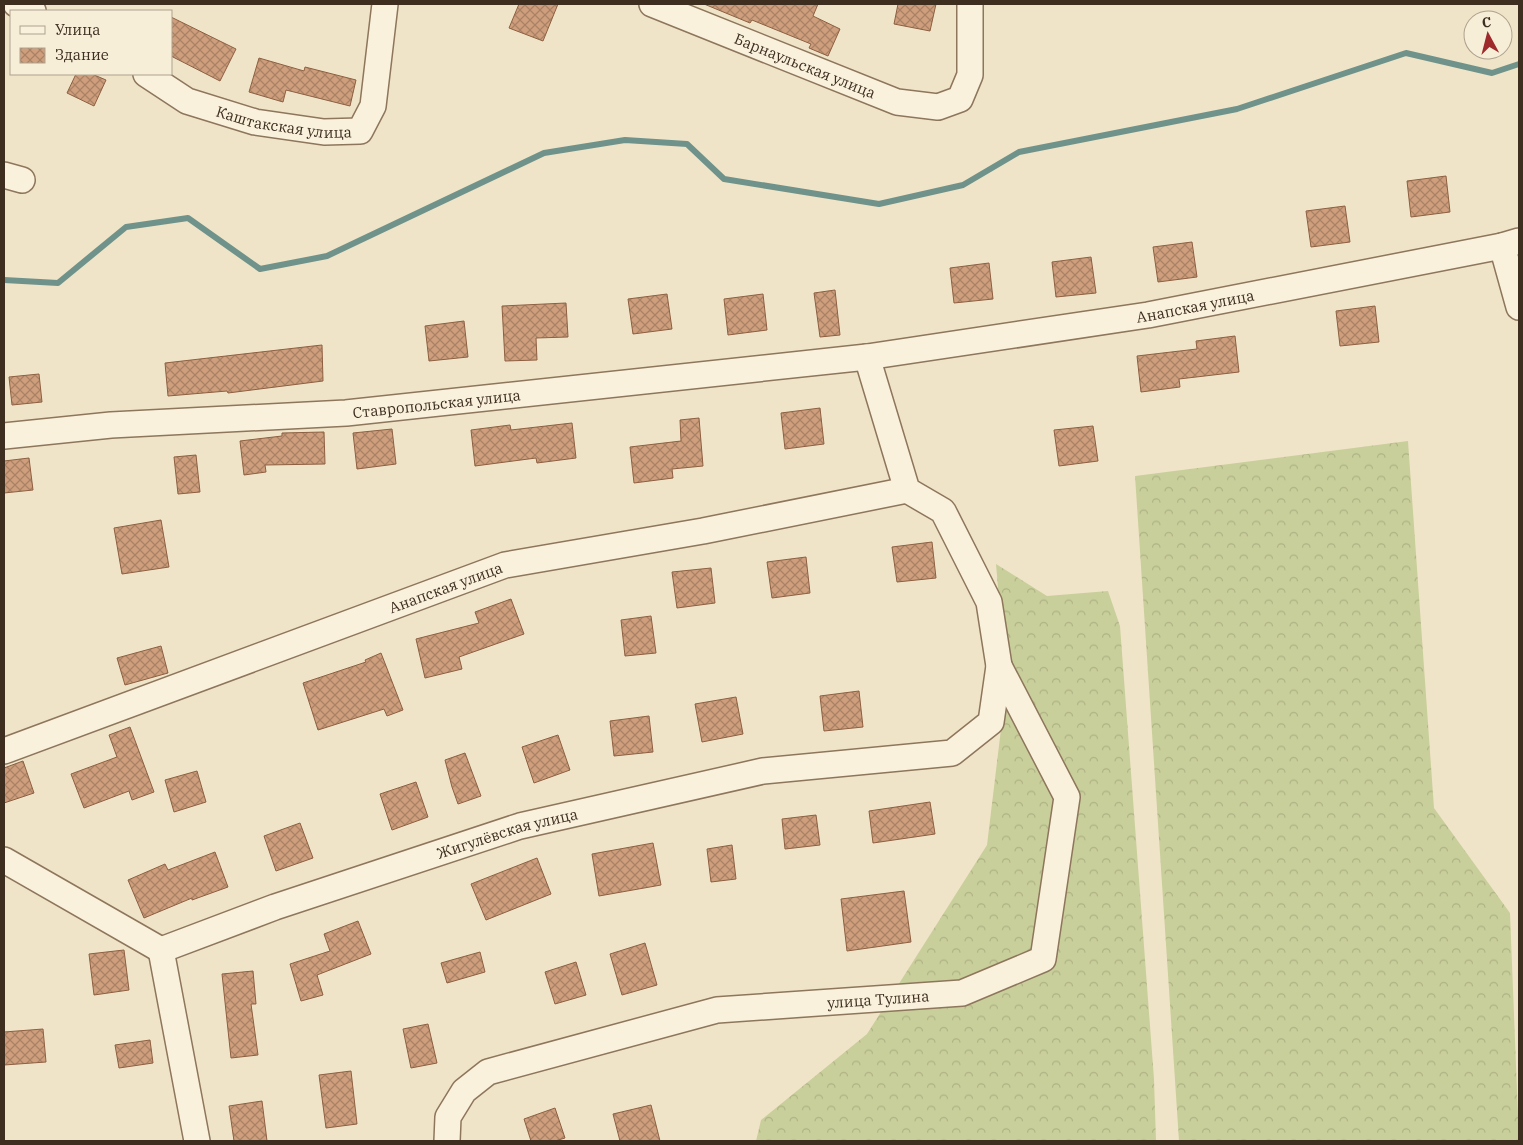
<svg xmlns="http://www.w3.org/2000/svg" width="1523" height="1145" viewBox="0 0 1523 1145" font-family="'IBM Plex Serif',serif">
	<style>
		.forest { fill: url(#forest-crowns) }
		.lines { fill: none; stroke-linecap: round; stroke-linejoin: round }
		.stream { stroke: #6f938a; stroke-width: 6 }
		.building { fill: url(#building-cross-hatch); stroke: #8d5f41 }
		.minor-casing { stroke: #8d765c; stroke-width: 28 }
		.minor { stroke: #faf1dc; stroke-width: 25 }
		.labels { text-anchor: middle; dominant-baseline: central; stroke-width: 4.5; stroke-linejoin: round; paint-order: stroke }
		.street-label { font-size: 15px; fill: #3d2e20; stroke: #f7eed8 }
	</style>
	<defs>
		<pattern id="forest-crowns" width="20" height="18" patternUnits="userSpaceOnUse" patternTransform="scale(1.25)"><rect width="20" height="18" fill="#c9cf9b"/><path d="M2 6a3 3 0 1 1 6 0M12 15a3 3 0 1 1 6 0" fill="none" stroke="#aeb285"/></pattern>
		<pattern id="building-cross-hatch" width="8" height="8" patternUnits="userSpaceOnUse" patternTransform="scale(1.25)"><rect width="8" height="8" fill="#cf9f7d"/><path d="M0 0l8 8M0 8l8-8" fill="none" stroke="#a98266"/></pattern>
	</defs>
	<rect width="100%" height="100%" fill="#f0e4c8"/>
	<path class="forest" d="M 1408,441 L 1434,808 L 1510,913 L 1519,1141 L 1179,1141 L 1135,476 Z
		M 996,564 L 1047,596 L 1108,591 L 1120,626 L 1154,1079 L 1156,1141 L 756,1141 L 761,1120 L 867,1034 L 987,845 L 1001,729 L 1003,647 Z"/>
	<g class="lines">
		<path class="stream" d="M 4,280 L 58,283 L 126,227 L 188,218 L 260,269 L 327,256 L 544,153 L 625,140 L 687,144 L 724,179 L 879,204 L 963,185 L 1019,152 L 1237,109 L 1406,53 L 1492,73 L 1519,64"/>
	</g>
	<path class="building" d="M 519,4 L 558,4 L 543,41 L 509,28 Z
		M 704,4 L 818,4 L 813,16 L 840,29 L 828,56 L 809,48 L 811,44 L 752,20 L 750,23 Z
		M 898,4 L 936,4 L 930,31 L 894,24 Z
		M 171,17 L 236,49 L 220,81 L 171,56 Z
		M 259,58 L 304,71 L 305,67 L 356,80 L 350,106 L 286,90 L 283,102 L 249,92 Z
		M 76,74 L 92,74 L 106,80 L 94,106 L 67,93 Z
		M 1446,176 L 1450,212 L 1411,217 L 1407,181 Z
		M 1345,206 L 1350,242 L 1311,247 L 1306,211 Z
		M 1192,242 L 1197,277 L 1158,282 L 1153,247 Z
		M 1091,257 L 1096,293 L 1056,297 L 1052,262 Z
		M 989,263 L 993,299 L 954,303 L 950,268 Z
		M 835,290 L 840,335 L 820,337 L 814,293 Z
		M 667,294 L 672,329 L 633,334 L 628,299 Z
		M 763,294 L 767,330 L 728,335 L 724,299 Z
		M 566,303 L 568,337 L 536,338 L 537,360 L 505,361 L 502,306 Z
		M 1375,306 L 1379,342 L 1340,346 L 1336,311 Z
		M 464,321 L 468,357 L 429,361 L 425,326 Z
		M 1235,336 L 1239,372 L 1179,379 L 1180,387 L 1141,392 L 1137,356 L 1197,349 L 1196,341 Z
		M 322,345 L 323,381 L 228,393 L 227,391 L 168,396 L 165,363 Z
		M 39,374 L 42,402 L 12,405 L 9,377 Z
		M 820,408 L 824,444 L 785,449 L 781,413 Z
		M 699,418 L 703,466 L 672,469 L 673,478 L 634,483 L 630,447 L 681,441 L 680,420 Z
		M 572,423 L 576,458 L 537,463 L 536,458 L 475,466 L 471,430 L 510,425 L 511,430 Z
		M 1093,426 L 1098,461 L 1059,466 L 1054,430 Z
		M 392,429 L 396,464 L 357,469 L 353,433 Z
		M 324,432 L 325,464 L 265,465 L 266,472 L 244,475 L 240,441 L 282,436 L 282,433 Z
		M 196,455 L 200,492 L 178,494 L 174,457 Z
		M 29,458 L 33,490 L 4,493 L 4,461 Z
		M 161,520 L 169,567 L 122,574 L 114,528 Z
		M 932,542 L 936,578 L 897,582 L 892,547 Z
		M 806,557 L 810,593 L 772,598 L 767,562 Z
		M 711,568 L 715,603 L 677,608 L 672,572 Z
		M 511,599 L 524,634 L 459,657 L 462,669 L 425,678 L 416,639 L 479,623 L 475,612 Z
		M 651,616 L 656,653 L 625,656 L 621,620 Z
		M 161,646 L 168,673 L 125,685 L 117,658 Z
		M 381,653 L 403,710 L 387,716 L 384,709 L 318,730 L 303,683 L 366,662 L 365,660 Z
		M 859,691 L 863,727 L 824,731 L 820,696 Z
		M 736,697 L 743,734 L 702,742 L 695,704 Z
		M 649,716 L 653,752 L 614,756 L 610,721 Z
		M 130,727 L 154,792 L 132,800 L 129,791 L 84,808 L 71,774 L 117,757 L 109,735 Z
		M 558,735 L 570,770 L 534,783 L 522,747 Z
		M 465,753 L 481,796 L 458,804 L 452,787 L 445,760 Z
		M 23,761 L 34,793 L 4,803 L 4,768 Z
		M 197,771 L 206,802 L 174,812 L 165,780 Z
		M 416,782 L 428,817 L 392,830 L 380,794 Z
		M 930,802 L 935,834 L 873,843 L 869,811 Z
		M 816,815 L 820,845 L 785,849 L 782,819 Z
		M 300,823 L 313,858 L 276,871 L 264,836 Z
		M 653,843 L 661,885 L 599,896 L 592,854 Z
		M 732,845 L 736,879 L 711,882 L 707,849 Z
		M 215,852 L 228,887 L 192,900 L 192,898 L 144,918 L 128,880 L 165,864 L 168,870 Z
		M 537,858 L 551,894 L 486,920 L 471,884 Z
		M 904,891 L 911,942 L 847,951 L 841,899 Z
		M 358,921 L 371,954 L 317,975 L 323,995 L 301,1001 L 290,964 L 330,951 L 324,934 Z
		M 645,943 L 657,985 L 622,995 L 610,954 Z
		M 124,950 L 129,990 L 94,995 L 89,954 Z
		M 480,952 L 485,972 L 447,983 L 441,963 Z
		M 576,962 L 586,995 L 555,1004 L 545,972 Z
		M 253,971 L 256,1004 L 251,1004 L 258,1055 L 231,1058 L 222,974 Z
		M 428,1024 L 437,1063 L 411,1068 L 403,1029 Z
		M 43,1029 L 46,1062 L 4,1065 L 4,1032 Z
		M 150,1040 L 153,1063 L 119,1068 L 115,1045 Z
		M 351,1071 L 357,1124 L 326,1128 L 319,1075 Z
		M 262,1101 L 267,1141 L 234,1141 L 229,1106 Z
		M 651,1105 L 660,1141 L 620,1141 L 613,1114 Z
		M 555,1108 L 565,1138 L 555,1141 L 531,1141 L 524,1119 Z"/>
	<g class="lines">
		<g class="minor-casing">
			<g id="minor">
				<path d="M 16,4 L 33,11"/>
				<path id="s1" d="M 652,4 L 897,102 L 938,107 L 960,99 L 970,75 L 970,4"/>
				<path id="s2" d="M 146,74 L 187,101 L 255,122 L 324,132 L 360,131 L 373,106 L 385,4"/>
				<path d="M 4,175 L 22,180"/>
				<path d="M 1502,246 L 1519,307"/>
				<path id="s3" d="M 4,436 L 111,425 L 346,413 L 867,357 L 1148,315 L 1502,246 L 1519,241"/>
				<path id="s4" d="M 4,751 L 505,565 L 703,531 L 907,490"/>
				<path d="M 4,860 L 161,950"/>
				<path id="s5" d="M 197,1141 L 161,950 L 275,907 L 520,826 L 763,771 L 952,753 L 991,722 L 999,666 L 989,602 L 943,511 L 907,490 L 867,357"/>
				<path id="s6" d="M 447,1141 L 448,1117 L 464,1091 L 488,1072 L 717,1010 L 962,993 L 1043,959 L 1067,797 L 999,666"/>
			</g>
		</g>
		<use href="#minor" class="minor"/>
	</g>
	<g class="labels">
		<g class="street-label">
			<text stroke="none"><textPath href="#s1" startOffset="165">Барнаульская улица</textPath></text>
			<text stroke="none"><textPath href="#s2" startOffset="149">Каштакская улица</textPath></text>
			<text stroke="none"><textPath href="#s3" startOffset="1199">Анапская улица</textPath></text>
			<text stroke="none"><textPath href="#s3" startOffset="434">Ставропольская улица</textPath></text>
			<text stroke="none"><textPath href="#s4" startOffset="471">Анапская улица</textPath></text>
			<text stroke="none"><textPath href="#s5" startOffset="560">Жигулёвская улица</textPath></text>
			<text stroke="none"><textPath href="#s6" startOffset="484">улица Тулина</textPath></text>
		</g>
	</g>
	<rect width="1523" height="1145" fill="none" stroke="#3d2e20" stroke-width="10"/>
	<rect x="10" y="10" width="162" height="65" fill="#f7eed8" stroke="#ada18e"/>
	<rect x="20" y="26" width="25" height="8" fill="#faf1dc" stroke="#ada18e"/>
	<text x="55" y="35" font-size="15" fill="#3d2e20">Улица</text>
	<rect x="20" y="48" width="25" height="15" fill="url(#building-cross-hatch)" stroke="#ada18e"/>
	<text x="55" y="60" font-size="15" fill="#3d2e20">Здание</text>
	<g transform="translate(1488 35) rotate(353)"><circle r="24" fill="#f7eed8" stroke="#ada18e"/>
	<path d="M0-4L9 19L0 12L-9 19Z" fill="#9e2a2b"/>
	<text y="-8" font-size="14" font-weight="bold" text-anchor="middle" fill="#3d2e20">С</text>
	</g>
</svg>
